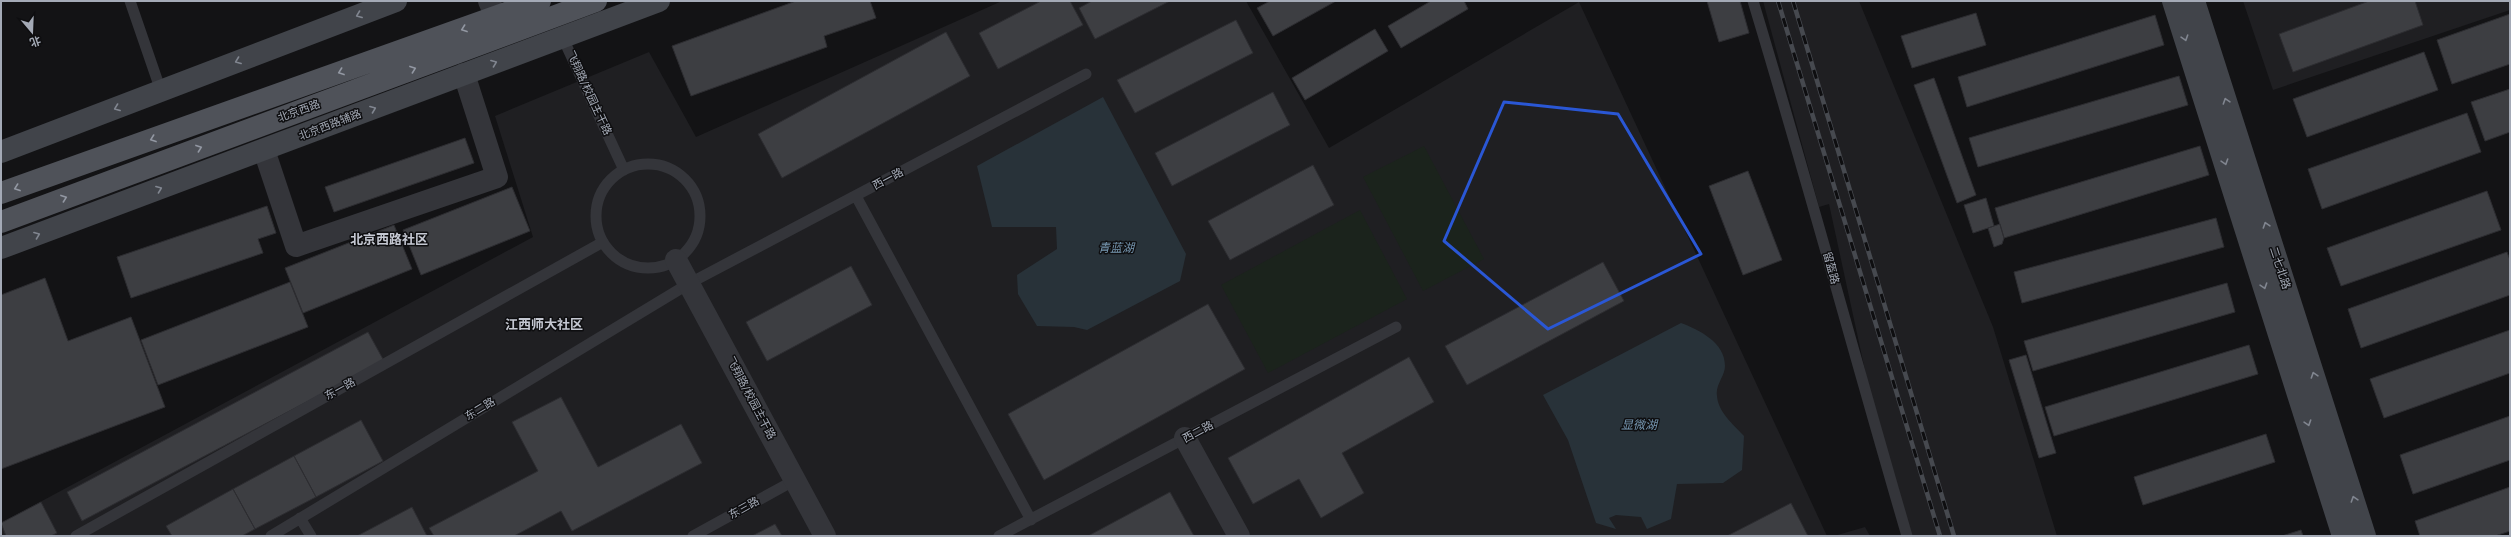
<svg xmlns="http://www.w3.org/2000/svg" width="2511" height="537" viewBox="0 0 2511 537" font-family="'DejaVu Sans','Noto Sans SC',sans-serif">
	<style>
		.built { fill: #1f1f22 }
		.green { fill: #1b231c }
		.water { fill: #283239 }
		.building { fill: #3d3e42; stroke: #2d2d31 }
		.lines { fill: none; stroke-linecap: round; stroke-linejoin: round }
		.service { stroke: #34353a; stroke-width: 11 }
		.minor { stroke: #34353a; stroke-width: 22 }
		.tertiary { stroke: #34353a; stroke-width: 22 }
		.secondary { stroke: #41444a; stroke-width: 22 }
		.primary { stroke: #4f5259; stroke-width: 22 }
		.rail-casing { stroke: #46494f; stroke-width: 4.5 }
		.rail { stroke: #0e0e10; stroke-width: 3; stroke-dasharray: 9; stroke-linecap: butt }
		.oneway { stroke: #818690 }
		.oneway2 { stroke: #9398a3 }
		.marked { fill: none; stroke: #2a57d5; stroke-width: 3; stroke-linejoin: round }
		.labels { text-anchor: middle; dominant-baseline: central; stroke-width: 3; stroke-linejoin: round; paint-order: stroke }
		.street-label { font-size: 11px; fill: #a4aab6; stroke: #0e0e10 }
		.water-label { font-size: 12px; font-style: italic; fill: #7899b3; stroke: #0e0e10 }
		.quarter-label { font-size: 13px; font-weight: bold; fill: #c5c8d2; stroke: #0e0e10 }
	</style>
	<rect width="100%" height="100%" fill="#131315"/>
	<path class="built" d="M 1002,1 L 1246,1 L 1329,148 L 1579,2 L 1827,536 L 1,536 L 1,523 L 533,237 L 495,116 L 649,52 L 696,137 Z
		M 1763,1 L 1859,1 L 1993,327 L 2057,536 L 1908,536 L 1871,398 L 1829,204 L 1819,207 Z
		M 2243,1 L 2510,1 L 2510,10 L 2273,90 Z
		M 1865,527 L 1870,536 L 1834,536 Z"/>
	<path class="green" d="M 1424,146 L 1484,259 L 1423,291 L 1363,177 Z
		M 1360,210 L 1407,299 L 1268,373 L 1221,285 Z"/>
	<path class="water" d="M 1103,97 L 1186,254 L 1180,281 L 1087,330 L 1074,327 L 1037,326 L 1018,294 L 1017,275 L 1057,249 L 1056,227 L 992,227 L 977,166 Z
		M 1681,323 C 1699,330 1725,342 1725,366 C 1725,376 1715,385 1717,396 C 1718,412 1733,424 1744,436 L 1742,470 L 1723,483 L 1677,484 L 1671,519 L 1647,529 L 1641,517 L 1616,515 L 1609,518 L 1616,529 L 1596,523 L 1568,440 L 1543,395 Z"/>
	<path class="building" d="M 796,1 L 870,1 L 876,18 L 824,36 L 827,47 L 691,96 L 672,46 Z
		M 1041,1 L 1070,1 L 1083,25 L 998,69 L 979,33 Z
		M 1092,1 L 1170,1 L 1095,39 L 1079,8 Z
		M 1270,1 L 1336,1 L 1273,36 L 1257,8 Z
		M 1431,1 L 1464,1 L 1468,9 L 1401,48 L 1388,26 Z
		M 1707,1 L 1740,1 L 1749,33 L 1719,42 Z
		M 2369,1 L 2415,1 L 2423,25 L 2293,72 L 2279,34 Z
		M 1976,13 L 1986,45 L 1912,68 L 1901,36 Z
		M 2510,14 L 2510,64 L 2452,84 L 2437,40 Z
		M 2155,15 L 2164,45 L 1967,107 L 1958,77 Z
		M 1236,20 L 1253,53 L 1135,113 L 1117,80 Z
		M 1375,29 L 1388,51 L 1305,100 L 1292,78 Z
		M 946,32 L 970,76 L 782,178 L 758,134 Z
		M 2424,52 L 2438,90 L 2307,137 L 2293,99 Z
		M 2179,76 L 2188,105 L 1978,167 L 1969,138 Z
		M 1934,78 L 1976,195 L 1957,203 L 1914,85 Z
		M 2510,89 L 2510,132 L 2485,141 L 2471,102 Z
		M 1273,92 L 1290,125 L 1172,186 L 1155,153 Z
		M 2467,113 L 2481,152 L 2322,209 L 2308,169 Z
		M 465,138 L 474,163 L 334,212 L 325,187 Z
		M 2200,146 L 2209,175 L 2004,238 L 1995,208 Z
		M 1313,165 L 1334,205 L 1230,260 L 1208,221 Z
		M 1748,171 L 1782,260 L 1743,275 L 1709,186 Z
		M 512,187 L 530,231 L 421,275 L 403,230 Z
		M 2487,191 L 2501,230 L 2341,286 L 2327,248 Z
		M 1986,198 L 1994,226 L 1973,233 L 1964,205 Z
		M 267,206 L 276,233 L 258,239 L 263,253 L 131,298 L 117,257 Z
		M 2216,218 L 2224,247 L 2022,303 L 2014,272 Z
		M 2000,224 L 2004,238 L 2002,244 L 1994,247 L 1988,228 Z
		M 394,225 L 412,269 L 303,313 L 285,268 Z
		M 2507,252 L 2510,260 L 2510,295 L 2361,348 L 2348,309 Z
		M 1603,262 L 1624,301 L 1467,385 L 1445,346 Z
		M 851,266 L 872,305 L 767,361 L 746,322 Z
		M 45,278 L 68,341 L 131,317 L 165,407 L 1,469 L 1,295 Z
		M 290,282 L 308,327 L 158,385 L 141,340 Z
		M 2227,283 L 2235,312 L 2033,371 L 2024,341 Z
		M 1208,304 L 1245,369 L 1044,480 L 1008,414 Z
		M 2510,330 L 2510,373 L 2384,418 L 2370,379 Z
		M 368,332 L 384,361 L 82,521 L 67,492 Z
		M 2249,345 L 2258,374 L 2054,436 L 2045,407 Z
		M 2026,355 L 2056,453 L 2039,458 L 2009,360 Z
		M 1409,357 L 1434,402 L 1342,453 L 1364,493 L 1321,518 L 1299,479 L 1253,504 L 1228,458 Z
		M 561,397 L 598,467 L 681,424 L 702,463 L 572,531 L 561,511 L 514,536 L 434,536 L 429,528 L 538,471 L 512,422 Z
		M 2510,416 L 2510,460 L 2413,494 L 2400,455 Z
		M 361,420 L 383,461 L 316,497 L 294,456 Z
		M 2266,434 L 2275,462 L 2143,505 L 2134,477 Z
		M 294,456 L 316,497 L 255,529 L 233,489 Z
		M 2510,487 L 2510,531 L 2495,536 L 2420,536 L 2415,521 Z
		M 233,489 L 255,529 L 242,536 L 172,536 L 166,526 Z
		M 1170,492 L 1194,536 L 1088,536 Z
		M 41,502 L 57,533 L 51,536 L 6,536 L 1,523 Z
		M 1791,503 L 1808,536 L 1727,536 Z
		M 412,507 L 427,536 L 357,536 Z
		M 775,524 L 782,536 L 752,536 Z
		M 2301,530 L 2303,536 L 2282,536 Z"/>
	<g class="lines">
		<path class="service" d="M 130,1 L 161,91
			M 1753,1 C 1807,179 1855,358 1907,536
			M 561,34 L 624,170
			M596 216a52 52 0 1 1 104 0a52 52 0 1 1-104 0Z
			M 856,196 L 1031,520
			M 300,518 L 311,536
			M 76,536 L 603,242
			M 271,536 L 690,283 L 1086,74
			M 693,536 L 795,480
			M 999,536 L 1396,327"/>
		<path class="minor" d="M 676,260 L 825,536
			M 1185,438 L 1239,536"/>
		<path class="tertiary" d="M 489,1 L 496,17
			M 264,150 L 296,246 L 497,177 L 464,74"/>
		<path class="secondary" d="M 2173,1 L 2343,536
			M 2194,1 L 2365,536
			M 1,152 L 396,1
			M 1,248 L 659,1"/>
		<path class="primary" d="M 1,193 L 540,1
			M 1,222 L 596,1"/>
		<g class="rail-casing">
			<path id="rail" d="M 1778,1 L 1940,536
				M 1793,1 L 1954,536"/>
		</g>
		<use href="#rail" class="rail"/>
	</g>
	<defs><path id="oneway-chevron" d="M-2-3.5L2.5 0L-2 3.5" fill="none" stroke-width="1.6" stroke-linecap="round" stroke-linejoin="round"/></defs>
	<g class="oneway">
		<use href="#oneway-chevron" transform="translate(359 15) rotate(159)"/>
		<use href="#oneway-chevron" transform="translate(2185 38) rotate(72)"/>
		<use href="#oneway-chevron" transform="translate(238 61) rotate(159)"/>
		<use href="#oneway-chevron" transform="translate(494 63) rotate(-21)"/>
		<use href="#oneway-chevron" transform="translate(2226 101) rotate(-108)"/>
		<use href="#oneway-chevron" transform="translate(117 108) rotate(159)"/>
		<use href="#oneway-chevron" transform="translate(373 109) rotate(-21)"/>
		<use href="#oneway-chevron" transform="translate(2225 162) rotate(72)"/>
		<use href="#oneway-chevron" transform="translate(159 189) rotate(-21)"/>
		<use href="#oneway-chevron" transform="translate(2266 225) rotate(-108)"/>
		<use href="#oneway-chevron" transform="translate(37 235) rotate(-21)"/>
		<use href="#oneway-chevron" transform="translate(2264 286) rotate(72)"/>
		<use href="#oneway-chevron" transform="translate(2314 375) rotate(-108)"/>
		<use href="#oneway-chevron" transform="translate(2308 423) rotate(72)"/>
		<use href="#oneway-chevron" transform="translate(2354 499) rotate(-108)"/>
	</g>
	<g class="oneway2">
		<use href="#oneway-chevron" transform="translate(464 29) rotate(160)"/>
		<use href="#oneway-chevron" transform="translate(413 69) rotate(-20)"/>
		<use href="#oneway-chevron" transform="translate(341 72) rotate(160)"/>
		<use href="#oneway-chevron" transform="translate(153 139) rotate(160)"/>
		<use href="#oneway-chevron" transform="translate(199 148) rotate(-20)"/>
		<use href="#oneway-chevron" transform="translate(17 188) rotate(160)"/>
		<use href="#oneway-chevron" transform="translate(64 198) rotate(-20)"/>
	</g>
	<path class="marked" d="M 1504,102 L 1618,114 L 1701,254 L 1548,329 L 1444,241 Z"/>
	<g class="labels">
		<g class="street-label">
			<text transform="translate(589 93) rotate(65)">飞翔路/校园主干路</text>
			<text transform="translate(299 111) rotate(-20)">北京西路</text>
			<text transform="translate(330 125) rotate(-21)">北京西路辅路</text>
			<text transform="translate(888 179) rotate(-28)">西一路</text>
			<text transform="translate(1831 268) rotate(75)">留盔路</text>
			<text transform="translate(2280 268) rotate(72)">二七北路</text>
			<text transform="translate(340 389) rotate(-29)">东一路</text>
			<text transform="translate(751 398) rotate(62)">飞翔路/校园主干路</text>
			<text transform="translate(480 409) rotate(-31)">东二路</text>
			<text transform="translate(1198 432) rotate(-28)">西二路</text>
			<text transform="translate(744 508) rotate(-29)">东三路</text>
		</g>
		<g class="water-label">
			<text x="1116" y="248">青蓝湖</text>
			<text x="1639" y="425">显微湖</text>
		</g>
		<g class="quarter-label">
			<text x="389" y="239">北京西路社区</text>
			<text x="544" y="324">江西师大社区</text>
		</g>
	</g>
	<rect width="2511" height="537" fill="none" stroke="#a4aab6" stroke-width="4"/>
	<g transform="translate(32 32) rotate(161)" stroke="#0e0e10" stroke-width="3" paint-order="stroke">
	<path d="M0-3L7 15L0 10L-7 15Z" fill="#a4aab6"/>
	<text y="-6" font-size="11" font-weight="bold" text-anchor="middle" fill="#a4aab6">北</text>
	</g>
</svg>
